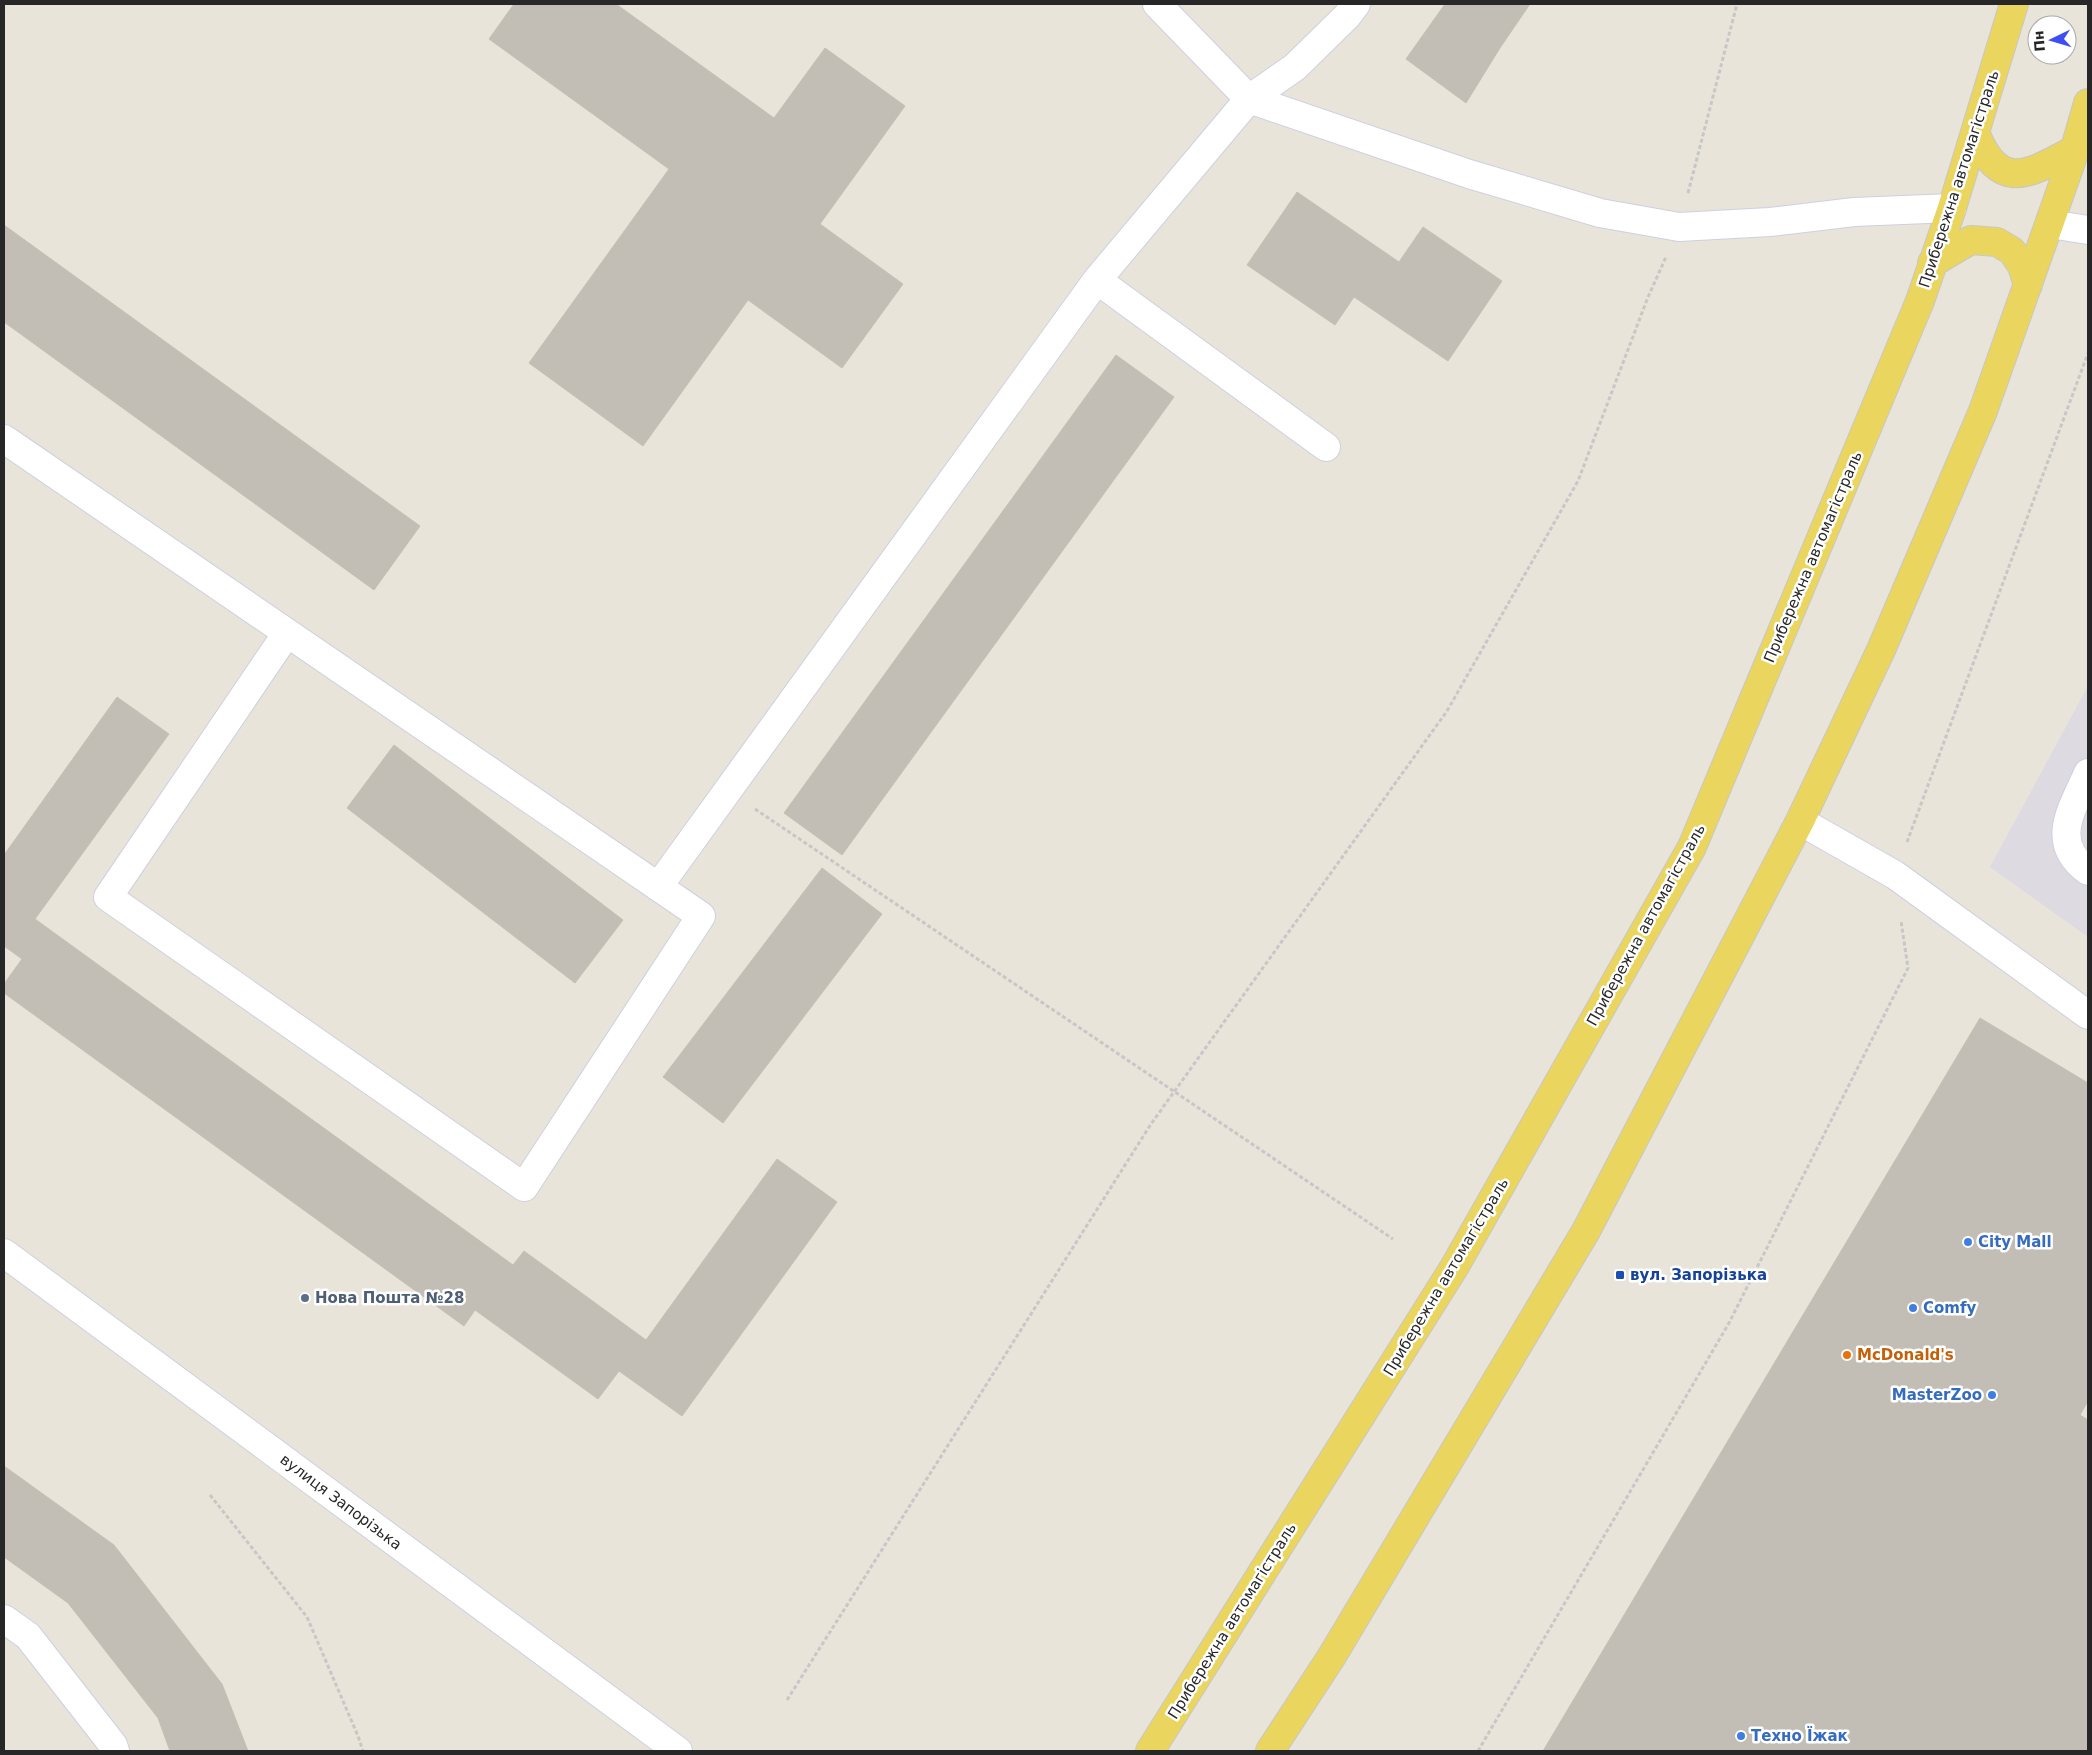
<svg xmlns="http://www.w3.org/2000/svg" width="2092" height="1755" viewBox="0 0 2092 1755" font-family="'DejaVu Sans',sans-serif">
	<style>
		.industrial { fill: #dddae2 }
		.building { fill: #c2beb5; stroke: #c4c0b3 }
		.lines { fill: none; stroke-linecap: round; stroke-linejoin: round }
		.minor-casing { stroke: #ced0e0; stroke-width: 30 }
		.major-casing { stroke: #c7c7c7; stroke-width: 30 }
		.path { stroke: #c7c7c7; stroke-width: 3; stroke-dasharray: 4 2.5; stroke-linecap: butt }
		.minor { stroke: #fff; stroke-width: 28 }
		.major { stroke: #ead65e; stroke-width: 28 }
		.shop-dot { fill: #3f7fe0; stroke: #fff; stroke-width: 2 }
		.transit-dot { fill: #1a4fb4; stroke: #fff; stroke-width: 2 }
		.service-dot { fill: #5c6f8a; stroke: #fff; stroke-width: 2 }
		.food-dot { fill: #e8710a; stroke: #fff; stroke-width: 2 }
		.labels { text-anchor: middle; dominant-baseline: central; stroke-width: 5; stroke-linejoin: round; paint-order: stroke }
		.street-label { font-size: 15px; fill: #272727; stroke: #fff }
		.shop-label { font-size: 15px; font-weight: bold; fill: #366cbe; stroke: #fff; text-anchor: start }
		.transit-label { font-size: 15px; font-weight: bold; fill: #164399; stroke: #fff; text-anchor: start }
		.service-label { font-size: 15px; font-weight: bold; fill: #4e5e75; stroke: #fff; text-anchor: start }
		.food-label { font-size: 15px; font-weight: bold; fill: #c56008; stroke: #fff; text-anchor: start }
	</style>
	<rect width="100%" height="100%" fill="#e9e4d9"/>
	<path class="industrial" d="M 2088,686 L 2088,937 L 1990,867 Z"/>
	<path class="building" d="M 514,4 L 616,4 L 774,118 L 825,48 L 905,106 L 820,224 L 903,284 L 842,368 L 748,300 L 643,446 L 529,363 L 669,169 L 489,39 Z
		M 1445,4 L 1530,4 L 1500,48 L 1466,103 L 1406,59 Z
		M 1297,192 L 1399,262 L 1423,227 L 1502,281 L 1448,361 L 1354,297 L 1335,325 L 1247,265 Z
		M 4,225 L 420,526 L 374,590 L 4,322 Z
		M 1116,355 L 1174,397 L 842,855 L 784,813 Z
		M 117,697 L 169,734 L 35,919 L 513,1265 L 524,1251 L 646,1340 L 777,1159 L 837,1202 L 682,1416 L 619,1371 L 598,1399 L 475,1310 L 464,1326 L 4,993 L 4,984 L 22,959 L 4,946 L 4,855 Z
		M 394,745 L 623,920 L 575,983 L 347,808 Z
		M 822,868 L 882,914 L 723,1123 L 663,1077 Z
		M 1980,1018 L 2088,1083 L 2088,1401 L 2080,1415 L 2088,1420 L 2088,1751 L 1543,1751 Z
		M 4,1466 L 114,1545 L 222,1684 L 248,1751 L 170,1751 L 158,1718 L 68,1603 L 4,1557 Z"/>
	<g class="lines">
		<g class="minor-casing">
			<path id="minor" d="M 1157,4 L 1249,99 L 1469,174 L 1600,213 L 1679,227 L 1770,222 L 1854,212 L 1952,208
				M 2050,224 L 2088,230
				M 1097,280 L 1326,447
				M 4,439 L 701,916 L 524,1187 L 108,897 L 287,633
				M 2088,773 C 2073,808 2048,842 2088,871
				M 1800,821 L 1895,875 L 2088,1015
				M 658,887 L 1097,280 L 1249,99 L 1295,67 L 1347,16 L 1356,4
				M 4,1253 L 678,1751
				M 4,1619 L 28,1636 L 113,1745 L 115,1751"/>
		</g>
		<g class="major-casing">
			<path id="major" d="M 1975,132 C 1999,194 2029,174 2074,150
				M 1932,263 L 1971,240 L 1997,242 L 2012,251 L 2022,266 L 2028,285
				M 1150,1751 L 1455,1266 L 1692,847 L 1920,301 L 1952,208 L 2014,4
				M 1270,1751 L 1332,1656 L 1586,1231 L 1800,821 L 1881,650 L 1983,411 L 2071,162 L 2088,103"/>
		</g>
		<path class="path" d="M 1688,193 L 1737,4
			M 755,809 L 1393,1239
			M 1907,842 L 2088,353
			M 210,1495 L 307,1617 L 358,1736 L 363,1751
			M 787,1700 L 1151,1124 L 1447,711 L 1578,481 L 1648,297 L 1666,257
			M 1478,1751 L 1729,1323 L 1908,968 L 1901,921"/>
		<use href="#minor" class="minor"/>
		<use href="#major" class="major"/>
	</g>
	<g class="shop-dot">
		<circle cx="1968" cy="1242" r="5"/>
		<circle cx="1913" cy="1308" r="5"/>
		<circle cx="1992" cy="1395" r="5"/>
		<circle cx="1741" cy="1736" r="5"/>
	</g>
	<rect class="transit-dot" x="1615" y="1270" width="10" height="10" rx="2.5"/>
	<circle class="service-dot" cx="305" cy="1298" r="5"/>
	<circle class="food-dot" cx="1847" cy="1355" r="5"/>
	<g class="labels">
		<g class="street-label">
			<text transform="translate(1959 179) rotate(-72)">Прибережна автомагістраль</text>
			<text transform="translate(1813 557) rotate(-67)">Прибережна автомагістраль</text>
			<text transform="translate(1646 925) rotate(-61)">Прибережна автомагістраль</text>
			<text transform="translate(1446 1277) rotate(-59)">Прибережна автомагістраль</text>
			<text transform="translate(341 1502) rotate(37)">вулиця Запорізька</text>
			<text transform="translate(1232 1621) rotate(-58)">Прибережна автомагістраль</text>
		</g>
		<g class="shop-label">
			<text x="1978" y="1242">City Mall</text>
			<text x="1923" y="1308">Comfy</text>
			<text x="1982" y="1395" text-anchor="end">MasterZoo</text>
			<text x="1751" y="1736">Техно Їжак</text>
		</g>
		<g class="transit-label">
			<text x="1630" y="1275">вул. Запорізька</text>
		</g>
		<g class="service-label">
			<text x="315" y="1298">Нова Пошта №28</text>
		</g>
		<g class="food-label">
			<text x="1857" y="1355">McDonald's</text>
		</g>
	</g>
	<rect width="2092" height="1755" fill="none" stroke="#272727" stroke-width="10"/>
	<g transform="translate(2052 40) rotate(265)"><circle r="24" fill="#ffffff" stroke="#a9a9a9"/>
	<path d="M0-4L9 19L0 12L-9 19Z" fill="#3e4ef1"/>
	<text y="-8" font-size="14" font-weight="bold" text-anchor="middle" fill="#272727">Пн</text>
	</g>
</svg>
